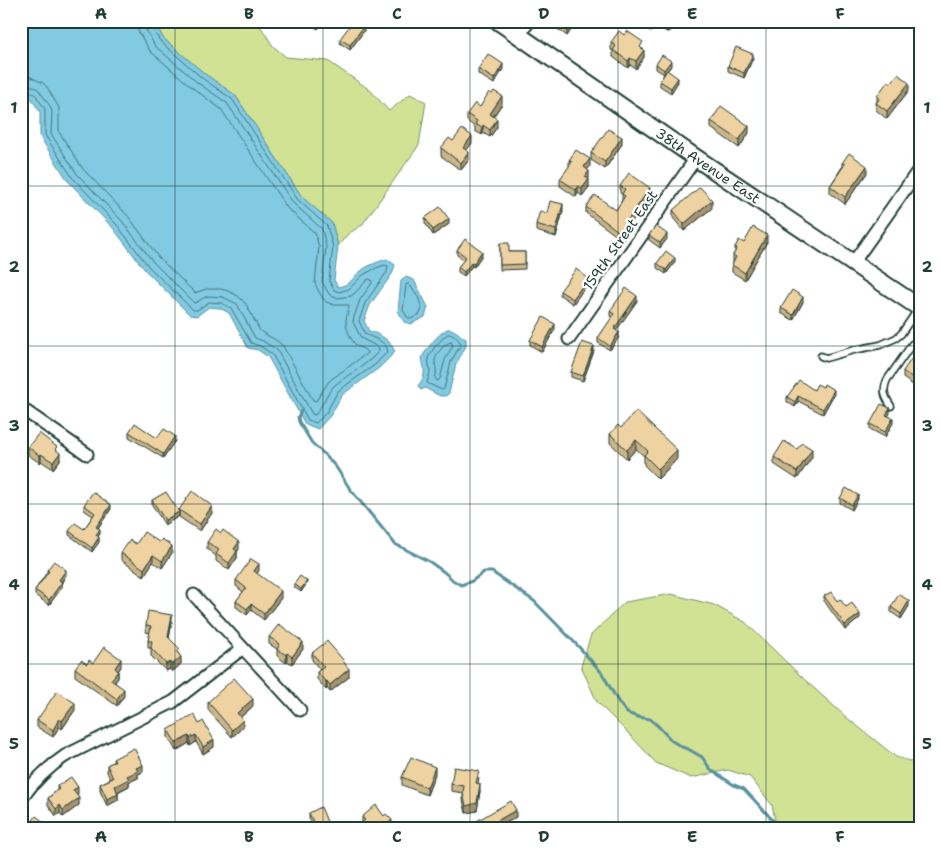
<svg xmlns="http://www.w3.org/2000/svg" width="941" height="850" viewBox="0 0 941 850" font-family="'Shantell Sans',sans-serif">
	<style>
		.green { fill: #d2e295; stroke: #789064 }
		.water { fill: #81cae2; stroke: #5a929c }
		.lines { fill: none; stroke-linecap: round; stroke-linejoin: round }
		.shore { stroke: #46757a; stroke-width: 1 }
		.stream { stroke: #5a929c; stroke-width: 3 }
		.lane-casing { stroke: #1f3d34; stroke-width: 9 }
		.street-casing { stroke: #1f3d34; stroke-width: 15 }
		.secondary-casing { stroke: #1f3d34; stroke-width: 20 }
		.lane { stroke: #fff; stroke-width: 5.5 }
		.street { stroke: #fff; stroke-width: 11 }
		.secondary { stroke: #fff; stroke-width: 16 }
		.wall { fill: #cdb58b; stroke: #1f3d34 }
		.shaded-wall { fill: #a79371; stroke: #1f3d34 }
		.building { fill: #eed2a2; stroke: #1f3d34 }
		.grid { fill: none; stroke: #1f3d34; stroke-width: 1; stroke-opacity: 0.55 }
		.labels { text-anchor: middle; dominant-baseline: central; stroke-width: 4.5; stroke-linejoin: round; paint-order: stroke }
		.street-label { font-size: 14px; fill: #1f3d34; stroke: #fff }
		.neatline { fill: none; stroke: #1f3d34; stroke-width: 2 }
		.grid-label { font-size: 16px; text-anchor: middle; font-weight: bold; fill: #1f3d34 }
	</style>
	<rect width="100%" height="100%" fill="#fff"/>
	<filter id="ink" filterUnits="userSpaceOnUse"><feTurbulence type="fractalNoise" baseFrequency=".02" numOctaves="2"/><feDisplacementMap in="SourceGraphic" scale="10" xChannelSelector="R" yChannelSelector="G"/><feConvolveMatrix kernelMatrix="1 2 1 2 8 2 1 2 1" color-interpolation-filters="sRGB"/></filter>
	<g filter="url(#ink)">
		<path class="green" d="M 154,21 L 257,21 L 273,46 L 286,57 L 328,61 L 370,90 L 389,111 L 410,94 L 426,102 L 419,145 L 362,225 L 348,234 L 338,246 L 332,223 L 302,197 L 235,95 L 205,74 L 163,38 Z
			M 671,594 L 714,605 L 745,622 L 806,681 L 846,717 L 896,757 L 920,764 L 920,829 L 777,829 L 772,805 L 750,777 L 728,770 L 691,778 L 656,763 L 630,735 L 597,702 L 581,666 L 591,635 L 625,602 Z"/>
		<path class="water" d="M 21,21 L 154,21 L 163,38 L 205,74 L 235,95 L 302,197 L 332,223 L 338,246 L 334,280 L 338,287 C 352,284 351,279 361,271 C 368,265 378,262 387,259 L 395,265 L 392,274 L 370,305 L 364,321 L 369,331 C 381,335 390,339 395,352 L 379,368 L 342,395 L 330,416 L 318,429 L 305,424 L 268,357 L 258,350 L 248,348 L 229,313 L 220,308 L 209,307 L 197,316 L 190,315 L 145,270 L 113,228 L 68,181 L 40,137 L 40,112 L 31,98 L 21,93 Z
			M 406,277 L 414,280 L 428,307 L 425,317 L 411,324 L 404,322 L 398,311 L 401,281 Z
			M 447,329 C 455,328 459,335 466,339 L 466,346 L 456,364 L 449,393 L 446,396 L 440,396 L 425,388 L 421,390 L 418,386 C 427,374 424,371 422,357 C 429,346 436,336 447,329 Z"/>
		<g class="lines">
			<path class="shore" d="M 21,75 L 31,77 L 43,83 L 47,87 L 59,108 L 59,132 L 83,169 L 128,216 L 159,258 L 195,293 L 206,289 L 221,289 L 228,291 L 238,296 L 246,304 L 260,331 L 277,341 L 283,346 L 313,400 L 316,401 L 329,381 L 366,354 L 367,352 C 364,349 361,348 357,346 C 351,341 346,329 346,321 C 346,315 349,310 349,305 L 334,305 L 326,302 L 322,297 L 317,288 L 315,283 L 319,247 L 315,233 L 287,208 L 221,109 L 194,89 L 150,51 L 138,31 L 136,21
				M 21,82 L 27,83 L 38,89 L 50,106 L 52,112 L 51,134 L 77,174 L 122,221 L 154,263 L 194,303 L 197,302 L 205,297 L 210,296 L 223,297 L 237,304 L 255,338 L 263,341 L 277,350 L 312,414 L 315,415 C 323,406 326,393 335,385 C 350,373 367,365 379,351 L 379,348 L 374,345 L 361,338 L 353,322 L 354,317 L 360,300 L 372,283 L 372,281 L 370,279 L 367,280 L 355,293 L 351,296 L 338,298 L 333,297 L 329,294 L 322,282 L 326,247 L 322,229 L 293,203 L 227,103 L 198,83 L 155,46 L 145,28 L 143,21
				M 21,89 L 25,89 L 35,94 L 45,109 L 45,135 L 72,177 L 117,225 L 149,267 L 193,310 L 197,310 L 209,302 L 221,303 L 231,308 L 251,343 L 260,346 L 272,354 L 308,420 L 316,423 L 326,413 L 338,391 L 376,364 L 388,351 C 386,341 373,338 365,334 L 359,321 L 365,303 L 387,272 L 388,266 L 385,265 L 376,268 L 363,275 L 349,289 L 339,292 L 334,290 L 329,281 L 333,247 L 327,226 L 298,200 L 232,99 L 202,78 L 160,41 L 150,25 L 150,21
				M 409,284 L 418,297 L 422,308 L 420,314 L 411,319 L 407,317 L 403,310 L 406,285 Z
				M 448,334 C 453,334 459,339 461,344 L 451,362 L 444,389 L 442,390 L 427,383 L 430,372 L 428,358 L 434,348 L 444,337 Z
				M 451,342 L 453,345 L 445,360 L 440,379 L 437,381 L 435,378 C 438,370 435,368 435,361 C 435,354 445,343 451,342 Z"/>
			<path class="stream" d="M 301,411 L 298,417 L 299,422 L 312,443 L 323,453 L 336,467 L 350,489 L 378,523 L 395,544 L 430,562 L 444,572 L 454,581 L 461,585 L 472,581 L 484,572 L 492,572 L 534,601 L 578,646 L 602,673 L 619,703 L 627,713 L 638,717 L 650,719 L 658,726 L 672,741 L 682,747 L 688,749 L 702,757 L 711,770 L 734,785 L 744,789 L 781,829"/>
			<g class="lane-casing">
				<path id="lane" d="M 668,28 L 673,21
					M 821,356 L 826,358 L 854,350 L 880,345 L 896,338 L 901,334 L 918,309
					M 891,406 C 885,397 882,391 887,380 L 912,344 L 920,340"/>
			</g>
			<g class="street-casing">
				<path id="street" d="M 519,36 L 529,21
					M 853,263 L 920,168
					M 569,339 L 696,158
					M 21,408 L 87,454
					M 194,595 L 300,710
					M 21,799 C 34,781 47,768 65,756 L 173,702 L 243,648"/>
			</g>
			<g class="secondary-casing">
				<g id="secondary">
					<path id="s1" d="M 498,21 L 696,158 L 920,308"/>
				</g>
			</g>
			<use href="#lane" class="lane"/>
			<use href="#street" class="street"/>
			<use href="#secondary" class="secondary"/>
		</g>
		<path class="wall" d="M 305,21 L 323,21 L 318,29 Z
			M 557,21 L 577,21 L 567,36 L 556,28 L 556,23 Z
			M 634,21 L 658,21 L 651,32 Z
			M 364,31 L 350,50 L 340,43 L 340,39 Z
			M 611,42 L 643,49 L 644,57 L 636,69 L 630,65 L 628,68 L 613,57 L 613,51 L 611,50 Z
			M 753,58 L 744,78 L 728,71 L 728,66 Z
			M 656,64 L 671,66 L 667,71 L 678,82 L 671,93 L 660,86 L 660,81 L 664,74 L 656,69 Z
			M 478,69 L 503,69 L 494,84 L 478,74 Z
			M 891,83 L 909,90 L 887,119 L 876,110 L 876,103 L 877,101 L 877,96 Z
			M 502,104 L 493,117 L 497,127 L 490,137 L 483,133 L 482,135 L 475,131 L 475,127 L 467,121 L 467,114 L 480,107 Z
			M 711,121 L 749,133 L 739,148 L 711,128 Z
			M 453,141 L 472,143 L 466,151 L 469,160 L 461,170 L 441,156 L 441,148 Z
			M 622,144 L 605,169 L 591,160 L 591,153 Z
			M 569,160 L 590,166 L 587,170 L 589,178 L 588,179 L 589,187 L 582,196 L 578,193 L 576,197 L 560,186 L 560,179 L 569,167 Z
			M 842,163 L 867,173 L 845,204 L 830,193 L 830,186 L 842,167 Z
			M 620,186 L 650,194 L 631,223 L 631,228 L 622,240 L 586,213 L 586,207 L 616,210 L 622,200 L 622,194 L 620,193 Z
			M 712,208 L 684,231 L 673,218 L 673,210 Z
			M 563,211 L 556,237 L 536,231 L 536,224 L 547,213 Z
			M 425,218 L 449,224 L 433,235 L 425,223 Z
			M 649,235 L 667,239 L 660,248 L 649,240 Z
			M 767,242 L 745,280 L 732,272 L 732,265 L 733,263 L 733,255 L 735,252 L 735,247 L 744,243 Z
			M 500,243 L 509,252 L 525,252 L 525,269 L 500,270 Z
			M 457,250 L 482,255 L 474,267 L 472,266 L 464,276 L 458,272 L 458,267 L 464,260 L 457,255 Z
			M 675,262 L 666,274 L 657,268 L 657,263 Z
			M 588,283 L 573,304 L 560,295 L 560,291 Z
			M 637,301 L 616,330 L 619,337 L 610,350 L 598,343 L 598,338 L 612,318 L 610,316 L 610,311 Z
			M 803,302 L 793,320 L 781,313 L 781,308 Z
			M 555,329 L 542,352 L 530,345 L 530,340 Z
			M 594,351 L 583,381 L 571,377 L 571,372 Z
			M 920,359 L 920,390 L 903,378 L 903,371 Z
			M 823,387 L 834,394 L 823,414 L 798,401 L 795,407 L 787,402 L 787,397 Z
			M 890,413 L 888,416 L 893,423 L 885,437 L 870,429 L 870,424 Z
			M 621,428 L 677,459 L 658,479 L 644,465 L 644,456 L 636,449 L 627,459 L 610,443 L 610,434 Z
			M 129,432 L 157,438 L 175,441 L 163,458 L 129,437 Z
			M 28,447 L 57,451 L 60,460 L 53,469 L 41,461 L 40,463 L 28,455 Z
			M 797,449 L 812,457 L 797,479 L 774,464 L 774,457 Z
			M 840,498 L 858,499 L 852,510 L 840,503 Z
			M 152,500 L 179,516 L 165,525 L 152,505 Z
			M 84,505 L 111,509 L 98,528 L 100,534 L 98,536 L 99,542 L 92,552 L 69,535 L 69,531 L 84,529 L 93,516 L 84,510 Z
			M 179,510 L 212,513 L 200,531 L 179,517 Z
			M 159,542 L 172,553 L 162,568 L 153,562 L 144,576 L 121,560 L 121,553 L 136,544 Z
			M 207,542 L 239,549 L 237,552 L 237,558 L 229,570 L 216,561 L 216,556 L 207,549 Z
			M 47,570 L 66,575 L 62,582 L 62,587 L 49,605 L 35,595 L 35,590 L 47,572 Z
			M 259,571 L 257,573 L 281,598 L 264,620 L 251,610 L 247,615 L 236,607 L 236,601 L 243,592 L 236,586 L 236,580 Z
			M 307,583 L 301,592 L 294,587 L 294,584 Z
			M 824,596 L 837,601 L 860,618 L 845,630 L 824,601 Z
			M 909,606 L 901,619 L 891,612 L 891,607 Z
			M 172,622 L 169,638 L 180,656 L 181,664 L 172,672 L 170,669 L 166,671 L 151,656 L 151,648 L 148,648 L 148,641 L 150,633 L 146,632 L 146,625 Z
			M 269,637 L 303,649 L 292,664 L 287,661 L 286,663 L 277,656 L 277,649 L 269,644 Z
			M 312,653 L 344,662 L 349,677 L 330,692 L 327,688 L 326,690 L 317,679 L 317,672 L 320,670 L 312,660 Z
			M 87,664 L 121,667 L 118,671 L 118,678 L 115,682 L 124,696 L 117,706 L 75,676 L 75,668 Z
			M 208,702 L 253,706 L 241,717 L 243,727 L 232,737 L 208,710 Z
			M 75,710 L 62,729 L 59,727 L 53,737 L 37,727 L 37,720 Z
			M 199,724 L 214,747 L 203,754 L 196,742 L 190,746 L 189,743 L 176,751 L 168,737 L 168,730 Z
			M 113,759 L 143,772 L 138,774 L 138,778 L 129,782 L 129,786 L 118,792 L 118,800 L 107,806 L 100,791 L 100,784 L 110,779 L 107,772 L 107,765 L 113,762 Z
			M 435,774 L 427,795 L 402,785 L 402,777 Z
			M 479,778 L 478,784 L 480,791 L 477,811 L 466,813 L 463,800 L 463,793 L 451,791 L 451,784 Z
			M 57,786 L 78,794 L 77,794 L 79,805 L 63,817 L 60,813 L 56,816 L 48,805 L 48,798 L 57,790 Z
			M 309,813 L 330,829 L 314,829 L 309,818 Z
			M 362,817 L 392,828 L 391,829 L 360,829 L 360,824 L 362,822 Z
			M 516,817 L 496,829 L 475,829 L 475,822 Z"/>
		<path class="shaded-wall" d="M 319,21 L 323,21 L 318,29 L 318,22 Z
			M 574,21 L 577,21 L 567,36 L 567,31 Z
			M 655,21 L 658,21 L 651,32 L 651,27 Z
			M 364,26 L 364,31 L 350,50 L 350,45 Z
			M 644,50 L 644,57 L 636,69 L 636,61 Z
			M 753,54 L 753,58 L 744,78 L 744,73 Z
			M 630,58 L 630,65 L 628,68 L 628,61 Z
			M 671,61 L 671,66 L 664,75 L 664,70 Z
			M 503,64 L 503,69 L 494,84 L 494,79 Z
			M 678,78 L 678,82 L 671,93 L 671,88 Z
			M 909,83 L 909,90 L 887,119 L 887,111 Z
			M 502,96 L 502,104 L 490,121 L 490,114 Z
			M 497,119 L 497,127 L 490,137 L 490,130 Z
			M 483,125 L 483,133 L 482,135 L 482,128 Z
			M 749,126 L 749,133 L 739,148 L 739,140 Z
			M 472,136 L 472,143 L 463,155 L 463,148 Z
			M 622,137 L 622,144 L 605,169 L 605,162 Z
			M 469,152 L 469,160 L 461,170 L 461,163 Z
			M 590,159 L 590,166 L 584,175 L 584,167 Z
			M 867,166 L 867,173 L 845,204 L 845,197 Z
			M 589,171 L 589,178 L 585,184 L 585,177 Z
			M 589,179 L 589,187 L 582,196 L 582,189 Z
			M 578,186 L 578,193 L 576,197 L 576,190 Z
			M 650,188 L 650,194 L 631,223 L 631,228 L 622,240 L 622,234 L 628,220 Z
			M 712,200 L 712,208 L 684,231 L 684,224 Z
			M 563,204 L 563,211 L 556,237 L 556,230 Z
			M 449,219 L 449,224 L 433,235 L 433,230 Z
			M 667,234 L 667,239 L 660,248 L 660,243 Z
			M 767,235 L 767,242 L 745,280 L 745,273 Z
			M 482,251 L 482,255 L 474,267 L 474,263 Z
			M 675,258 L 675,262 L 666,274 L 666,270 Z
			M 472,262 L 472,266 L 464,276 L 464,272 Z
			M 588,278 L 588,283 L 573,304 L 573,299 Z
			M 637,296 L 637,301 L 614,334 L 614,329 Z
			M 803,297 L 803,302 L 793,320 L 793,315 Z
			M 555,324 L 555,329 L 542,352 L 542,347 Z
			M 619,332 L 619,337 L 610,350 L 610,346 Z
			M 594,346 L 594,351 L 583,381 L 583,376 Z
			M 834,390 L 834,394 L 823,414 L 823,409 Z
			M 798,396 L 798,401 L 795,407 L 795,402 Z
			M 890,408 L 890,413 L 886,420 L 886,415 Z
			M 893,418 L 893,423 L 885,437 L 885,432 Z
			M 175,436 L 175,441 L 163,458 L 163,454 Z
			M 636,440 L 636,449 L 627,459 L 627,450 Z
			M 812,449 L 812,457 L 797,479 L 797,472 Z
			M 677,450 L 677,459 L 658,479 L 658,469 Z
			M 60,453 L 60,460 L 53,469 L 53,462 Z
			M 41,454 L 41,461 L 40,463 L 40,456 Z
			M 858,495 L 858,499 L 852,510 L 852,505 Z
			M 111,505 L 111,509 L 96,531 L 96,527 Z
			M 212,506 L 212,513 L 200,531 L 200,524 Z
			M 179,512 L 179,516 L 165,525 L 165,520 Z
			M 100,529 L 100,534 L 96,539 L 96,535 Z
			M 99,537 L 99,542 L 92,552 L 92,548 Z
			M 239,542 L 239,549 L 237,552 L 237,558 L 229,570 L 229,563 L 234,549 Z
			M 172,546 L 172,553 L 162,568 L 162,561 Z
			M 153,555 L 153,562 L 144,576 L 144,569 Z
			M 259,564 L 259,571 L 254,577 L 254,571 Z
			M 66,570 L 66,575 L 59,585 L 59,580 Z
			M 307,581 L 307,583 L 301,592 L 301,589 Z
			M 62,582 L 62,587 L 49,605 L 49,600 Z
			M 281,591 L 281,598 L 264,620 L 264,614 Z
			M 909,601 L 909,606 L 901,619 L 901,614 Z
			M 251,604 L 251,610 L 247,615 L 247,609 Z
			M 860,614 L 860,618 L 845,630 L 845,625 Z
			M 172,615 L 172,622 L 168,644 L 168,637 Z
			M 303,642 L 303,649 L 292,664 L 292,657 Z
			M 287,653 L 287,661 L 286,663 L 286,655 Z
			M 181,657 L 181,664 L 172,672 L 172,665 Z
			M 121,659 L 121,667 L 118,671 L 118,678 L 111,687 L 111,680 L 115,668 Z
			M 170,662 L 170,669 L 166,671 L 166,664 Z
			M 349,669 L 349,677 L 330,692 L 330,685 Z
			M 327,681 L 327,688 L 326,690 L 326,682 Z
			M 124,689 L 124,696 L 117,706 L 117,699 Z
			M 253,699 L 253,706 L 237,720 L 237,713 Z
			M 75,703 L 75,710 L 62,729 L 62,721 Z
			M 59,719 L 59,727 L 53,737 L 53,730 Z
			M 243,720 L 243,727 L 232,737 L 232,730 Z
			M 196,735 L 196,742 L 190,746 L 190,738 Z
			M 189,736 L 189,743 L 176,751 L 176,743 Z
			M 214,740 L 214,747 L 203,754 L 203,747 Z
			M 143,765 L 143,772 L 138,774 L 138,778 L 129,782 L 129,786 L 115,793 L 115,786 L 136,768 Z
			M 435,767 L 435,774 L 427,795 L 427,788 Z
			M 480,784 L 480,791 L 477,811 L 466,813 L 466,806 Z
			M 78,787 L 78,794 L 73,797 L 73,790 Z
			M 118,794 L 118,800 L 107,806 L 107,799 Z
			M 79,798 L 79,805 L 63,817 L 63,810 Z
			M 60,805 L 60,813 L 56,816 L 56,809 Z
			M 516,810 L 516,817 L 496,829 L 483,829 Z
			M 392,820 L 392,828 L 391,829 L 382,829 Z"/>
		<path class="building" d="M 353,21 L 356,21 L 364,26 L 350,45 L 340,39 Z
			M 557,21 L 574,21 L 567,31 L 556,23 Z
			M 641,21 L 655,21 L 651,27 Z
			M 619,31 L 624,35 L 627,31 L 643,42 L 640,47 L 644,50 L 636,61 L 630,58 L 628,61 L 613,50 L 616,46 L 611,42 Z
			M 736,47 L 753,54 L 744,73 L 728,66 Z
			M 488,54 L 503,64 L 494,79 L 478,69 Z
			M 662,55 L 671,61 L 664,70 L 656,64 Z
			M 667,70 L 678,78 L 671,88 L 660,81 Z
			M 898,74 L 909,83 L 887,111 L 876,103 L 880,98 L 877,96 L 888,81 L 891,83 Z
			M 494,91 L 502,96 L 490,114 L 497,119 L 490,130 L 483,125 L 482,128 L 475,124 L 477,121 L 467,114 L 475,103 L 480,107 L 489,92 L 492,94 Z
			M 721,106 L 749,126 L 739,140 L 711,121 Z
			M 462,129 L 472,136 L 463,148 L 469,152 L 461,163 L 441,148 L 449,138 L 453,141 Z
			M 608,129 L 622,137 L 605,162 L 591,153 Z
			M 576,150 L 590,159 L 584,167 L 589,171 L 585,177 L 589,179 L 582,189 L 578,186 L 576,190 L 560,179 L 572,162 L 569,160 Z
			M 849,153 L 867,166 L 845,197 L 830,186 L 845,164 L 842,163 Z
			M 629,173 L 650,188 L 628,220 L 631,222 L 622,234 L 586,207 L 595,195 L 616,210 L 625,196 L 622,194 L 625,189 L 620,186 Z
			M 700,187 L 712,200 L 684,224 L 673,210 Z
			M 550,201 L 563,204 L 556,230 L 536,224 L 540,211 L 547,213 Z
			M 440,207 L 449,219 L 433,230 L 425,218 Z
			M 656,226 L 667,234 L 660,243 L 649,235 Z
			M 753,227 L 767,235 L 745,273 L 732,265 L 736,257 L 733,255 L 737,248 L 735,247 L 739,240 L 744,243 Z
			M 465,239 L 482,251 L 474,263 L 472,262 L 464,272 L 458,267 L 466,257 L 457,250 Z
			M 500,243 L 509,243 L 509,252 L 525,252 L 525,264 L 500,265 Z
			M 666,251 L 675,258 L 666,270 L 657,263 Z
			M 576,269 L 588,278 L 573,299 L 560,291 Z
			M 626,288 L 637,296 L 614,329 L 619,332 L 610,346 L 598,338 L 614,314 L 610,311 Z
			M 792,290 L 803,297 L 793,315 L 781,308 Z
			M 543,317 L 555,324 L 542,347 L 530,340 Z
			M 582,342 L 594,346 L 583,376 L 571,372 Z
			M 914,355 L 920,359 L 920,383 L 903,371 Z
			M 799,380 L 814,390 L 817,384 L 823,387 L 824,384 L 834,390 L 823,409 L 798,396 L 795,402 L 787,397 Z
			M 881,404 L 890,408 L 886,415 L 893,418 L 885,432 L 870,424 Z
			M 636,411 L 677,450 L 658,469 L 644,455 L 648,451 L 636,440 L 627,450 L 610,434 L 618,425 L 621,428 Z
			M 135,423 L 157,438 L 164,429 L 175,436 L 163,454 L 129,432 Z
			M 39,433 L 57,447 L 55,449 L 60,453 L 53,462 L 41,454 L 40,456 L 28,447 Z
			M 784,441 L 797,449 L 802,443 L 812,449 L 797,472 L 774,457 Z
			M 846,488 L 858,495 L 852,505 L 840,498 Z
			M 192,491 L 212,506 L 200,524 L 179,510 Z
			M 93,492 L 111,505 L 96,527 L 100,529 L 96,535 L 99,537 L 92,548 L 69,531 L 75,523 L 84,529 L 95,513 L 84,505 Z
			M 166,492 L 179,512 L 165,520 L 152,500 Z
			M 216,529 L 221,533 L 223,530 L 239,542 L 234,549 L 237,551 L 229,563 L 216,554 L 219,550 L 207,542 Z
			M 144,532 L 159,542 L 162,539 L 172,546 L 162,561 L 153,555 L 144,569 L 121,553 L 130,540 L 136,544 Z
			M 251,559 L 259,564 L 254,571 L 281,591 L 264,614 L 251,604 L 247,609 L 236,601 L 246,588 L 236,580 Z
			M 54,561 L 66,570 L 59,580 L 62,582 L 49,600 L 35,590 L 49,571 L 47,570 Z
			M 300,576 L 307,581 L 301,589 L 294,584 Z
			M 831,592 L 837,601 L 840,599 L 846,607 L 852,603 L 860,614 L 845,625 L 824,596 Z
			M 899,594 L 909,601 L 901,614 L 891,607 Z
			M 148,611 L 172,615 L 168,637 L 180,649 L 177,652 L 181,657 L 172,665 L 170,662 L 166,664 L 151,648 L 152,641 L 148,641 L 151,626 L 146,625 Z
			M 279,624 L 303,642 L 292,657 L 287,653 L 286,655 L 277,649 L 280,644 L 269,637 Z
			M 327,641 L 344,661 L 343,661 L 349,669 L 330,685 L 327,681 L 326,682 L 317,672 L 324,667 L 312,653 Z
			M 104,647 L 121,659 L 115,668 L 118,671 L 111,680 L 124,689 L 117,699 L 75,668 L 81,660 L 87,664 L 89,660 L 93,663 Z
			M 234,678 L 253,699 L 237,713 L 243,720 L 232,730 L 208,702 Z
			M 57,691 L 75,703 L 62,721 L 59,719 L 53,730 L 37,720 Z
			M 194,714 L 199,724 L 203,721 L 214,740 L 203,747 L 196,735 L 190,738 L 189,736 L 176,743 L 168,730 Z
			M 134,748 L 143,765 L 136,768 L 138,771 L 127,776 L 129,779 L 115,786 L 118,794 L 107,799 L 100,784 L 113,778 L 107,765 L 115,761 L 113,759 Z
			M 411,757 L 435,767 L 427,788 L 402,777 Z
			M 454,767 L 479,771 L 476,783 L 480,784 L 477,803 L 466,806 L 463,793 L 464,786 L 451,784 Z
			M 71,777 L 78,787 L 73,790 L 79,798 L 63,810 L 60,805 L 56,809 L 48,798 L 59,789 L 57,786 Z
			M 511,801 L 516,810 L 483,829 L 479,829 L 475,822 Z
			M 376,805 L 384,816 L 386,814 L 392,820 L 382,829 L 364,829 L 360,824 L 365,820 L 362,817 Z
			M 321,807 L 330,829 L 316,829 L 309,813 Z
			M 36,816 L 52,828 L 52,829 L 27,829 Z"/>
	</g>
	<path class="grid" d="M 175,21 L 175,829M 323,21 L 323,829M 470,21 L 470,829M 618,21 L 618,829M 766,21 L 766,829M 21,186 L 920,186M 21,346 L 920,346M 21,504 L 920,504M 21,664 L 920,664"/>
	<g class="labels">
		<g class="street-label">
			<text stroke="none"><textPath href="#s1" startOffset="255">38th Avenue East</textPath></text>
			<text transform="translate(620 240) rotate(-55)">159th Street East</text>
		</g>
	</g>
	<rect width="941" height="850" fill="none" stroke="#fff" stroke-width="55"/>
	<rect x="28" y="28" width="886" height="794" class="neatline"/>
	<g class="grid-label">
		<text x="101" y="19">A</text>
		<text x="249" y="19">B</text>
		<text x="397" y="19">C</text>
		<text x="544" y="19">D</text>
		<text x="692" y="19">E</text>
		<text x="840" y="19">F</text>
		<text x="14" y="113">1</text>
		<text x="927" y="113">1</text>
		<text x="14" y="272">2</text>
		<text x="927" y="272">2</text>
		<text x="14" y="431">3</text>
		<text x="927" y="431">3</text>
		<text x="14" y="590">4</text>
		<text x="927" y="590">4</text>
		<text x="14" y="749">5</text>
		<text x="927" y="749">5</text>
		<text x="101" y="842">A</text>
		<text x="249" y="842">B</text>
		<text x="397" y="842">C</text>
		<text x="544" y="842">D</text>
		<text x="692" y="842">E</text>
		<text x="840" y="842">F</text>
	</g>
</svg>
